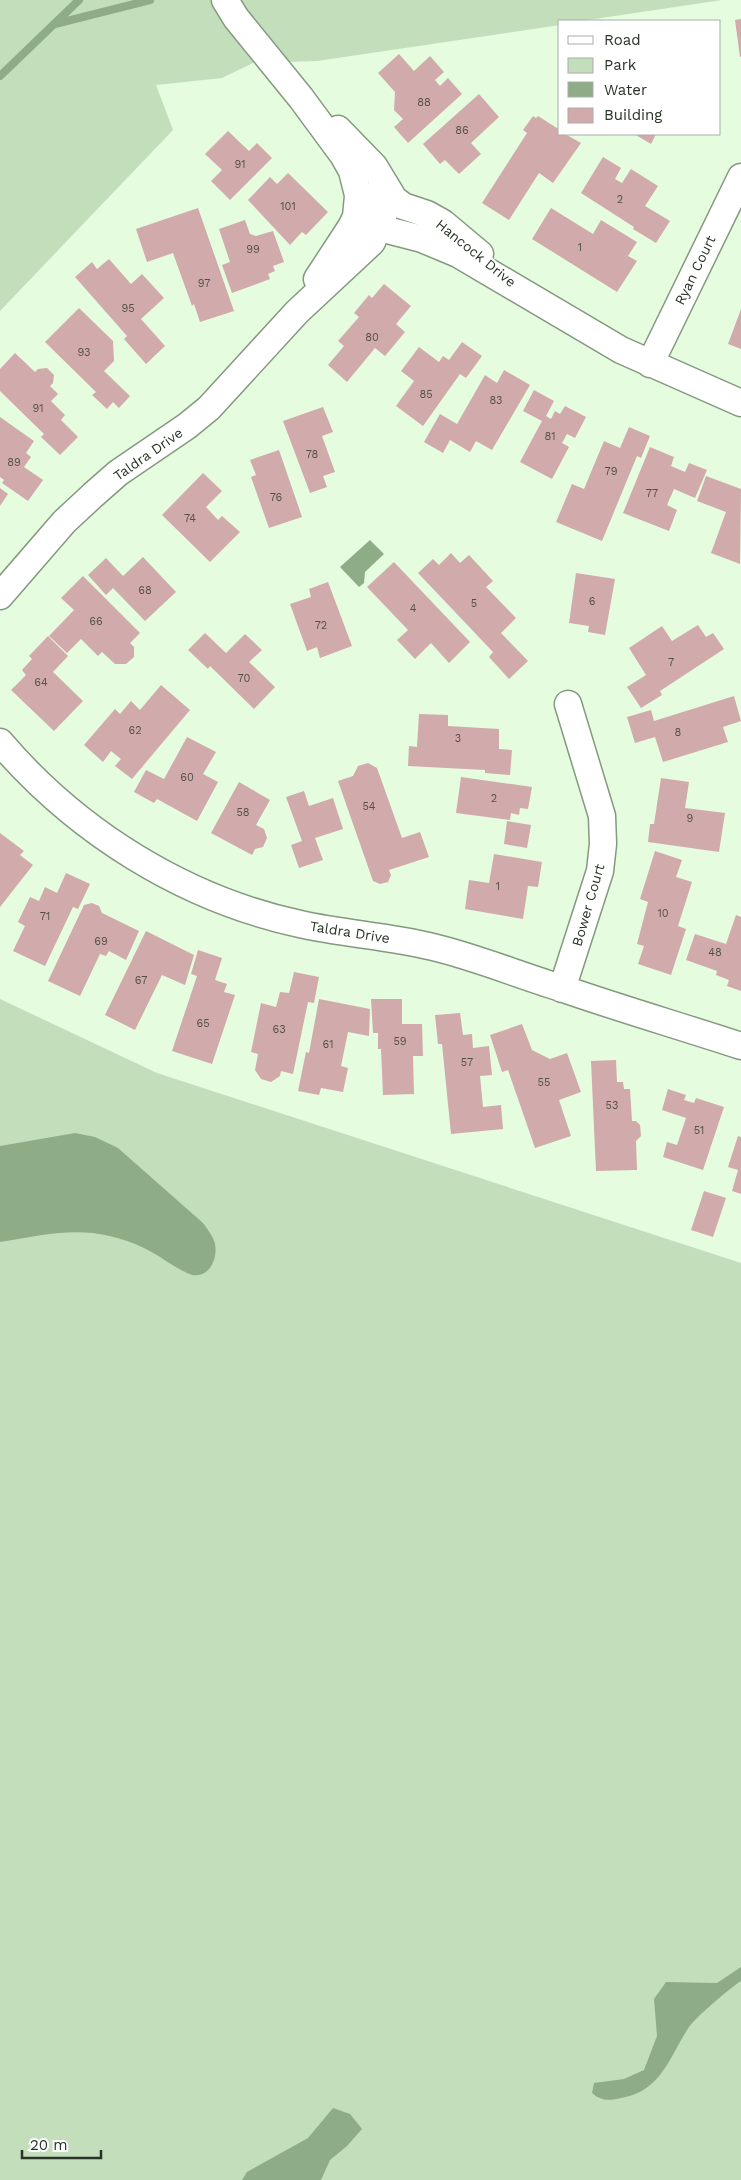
<svg xmlns="http://www.w3.org/2000/svg" width="741" height="2180" viewBox="0 0 741 2180" font-family="'Work Sans',sans-serif">
	<style>
		.green { fill: #c2debb }
		.water { fill: #8ead87 }
		.lines { fill: none; stroke-linecap: round; stroke-linejoin: round }
		.stream { stroke: #8ead87; stroke-width: 8 }
		.building { fill: #d1aaac }
		.street-casing { stroke: #84997f; stroke-width: 29 }
		.street { stroke: #fff; stroke-width: 26 }
		.labels { text-anchor: middle; dominant-baseline: central; stroke-width: 4.5; stroke-linejoin: round; paint-order: stroke }
		.number-label { font-size: 11px; fill: #545149 }
		.street-label { font-size: 14px; fill: #2a3328; stroke: #fff }
	</style>
	<rect width="100%" height="100%" fill="#e5fcdf"/>
	<path class="green" d="M 0,0 L 722,0 L 581,21 L 560,21 L 560,25 L 317,61 L 253,63 L 222,78 L 156,85 L 173,130 L 0,311 Z
		M 0,999 L 157,1073 L 741,1263 L 741,2180 L 0,2180 Z"/>
	<path class="water" d="M 370,540 L 384,554 L 365,572 L 364,583 L 359,587 L 340,567 Z
		M 75,1133 L 95,1137 L 118,1148 L 203,1223 C 208,1230 213,1236 215,1244 C 218,1259 209,1278 192,1275 C 176,1269 162,1257 146,1249 C 91,1223 57,1233 0,1242 L 0,1146 Z
		M 741,1967 L 741,1981 C 730,1988 696,2017 689,2027 C 669,2057 662,2091 621,2098 C 609,2101 601,2101 592,2093 L 594,2083 L 624,2079 L 644,2070 L 657,2036 L 654,1999 L 666,1982 L 717,1983 Z
		M 333,2108 L 350,2114 L 362,2129 L 347,2146 L 330,2160 L 321,2180 L 242,2180 L 247,2172 L 308,2138 Z"/>
	<g class="lines">
		<path class="stream" d="M 55,24 L 150,0
			M 0,76 L 79,0"/>
	</g>
	<path class="building" d="M 741,19 L 741,57 L 740,57 L 735,20 Z
		M 399,54 L 414,71 L 430,56 L 444,72 L 435,80 L 440,86 L 448,78 L 462,94 L 408,143 L 394,127 L 403,119 L 394,110 L 395,92 L 378,73 Z
		M 479,94 L 499,117 L 471,143 L 481,154 L 459,174 L 445,160 L 440,164 L 423,144 Z
		M 533,116 L 536,118 L 538,116 L 560,130 L 560,134 L 565,134 L 581,143 L 553,183 L 539,173 L 509,220 L 482,203 L 527,133 L 523,130 Z
		M 228,131 L 249,151 L 257,143 L 272,158 L 230,200 L 211,181 L 222,170 L 205,154 Z
		M 634,134 L 656,134 L 651,144 Z
		M 603,157 L 621,168 L 615,179 L 622,183 L 631,169 L 658,186 L 645,206 L 670,221 L 656,243 L 633,229 L 634,227 L 581,193 Z
		M 288,173 L 328,212 L 306,235 L 302,232 L 290,245 L 248,200 L 270,177 L 277,184 Z
		M 198,208 L 234,311 L 200,322 L 194,304 L 192,306 L 173,253 L 147,262 L 136,229 Z
		M 551,208 L 593,234 L 601,220 L 637,242 L 628,256 L 637,261 L 617,292 L 532,239 Z
		M 245,220 L 250,234 L 256,236 L 273,231 L 284,262 L 273,266 L 275,271 L 268,274 L 270,279 L 232,293 L 222,265 L 230,262 L 219,229 Z
		M 109,259 L 131,284 L 142,274 L 164,298 L 141,319 L 165,346 L 146,364 L 124,339 L 127,336 L 75,277 L 92,262 L 97,269 Z
		M 384,284 L 411,306 L 396,324 L 405,332 L 385,356 L 375,348 L 347,382 L 328,365 L 344,346 L 338,341 L 359,317 L 354,313 L 369,295 L 372,298 Z
		M 79,308 L 113,341 L 114,361 L 104,371 L 130,396 L 119,408 L 113,402 L 107,409 L 92,395 L 96,392 L 45,342 Z
		M 741,309 L 741,349 L 728,344 Z
		M 462,342 L 482,356 L 466,378 L 460,374 L 423,426 L 396,406 L 414,381 L 401,371 L 419,347 L 439,362 L 443,356 L 449,360 Z
		M 15,353 L 35,372 L 38,369 L 47,368 L 54,375 L 53,383 L 50,386 L 58,394 L 51,401 L 65,415 L 61,420 L 78,437 L 60,455 L 41,437 L 44,434 L 0,391 L 0,369 Z
		M 504,370 L 530,385 L 492,450 L 476,441 L 470,452 L 450,440 L 443,453 L 424,442 L 440,414 L 457,424 L 485,375 L 497,383 Z
		M 534,390 L 554,401 L 546,416 L 551,419 L 555,411 L 560,414 L 565,406 L 586,417 L 575,438 L 567,434 L 562,443 L 569,447 L 552,479 L 520,462 L 542,421 L 523,411 Z
		M 323,407 L 333,432 L 322,436 L 335,472 L 323,476 L 327,487 L 310,493 L 283,421 Z
		M 0,417 L 34,441 L 26,453 L 31,457 L 24,467 L 43,480 L 28,501 L 2,483 L 4,480 L 0,477 Z
		M 629,427 L 650,436 L 641,458 L 637,456 L 602,541 L 556,522 L 572,484 L 584,489 L 604,441 L 620,448 Z
		M 650,447 L 674,457 L 671,466 L 685,472 L 689,463 L 707,470 L 695,498 L 674,489 L 667,505 L 677,510 L 669,531 L 623,513 Z
		M 279,450 L 302,517 L 269,528 L 251,477 L 256,475 L 250,460 Z
		M 203,473 L 222,491 L 206,507 L 218,520 L 222,516 L 240,532 L 210,562 L 162,515 Z
		M 706,476 L 741,489 L 740,564 L 711,553 L 726,512 L 697,501 Z
		M 0,488 L 8,494 L 0,506 Z
		M 451,553 L 460,563 L 469,555 L 493,581 L 486,587 L 516,618 L 501,633 L 528,661 L 509,679 L 489,657 L 493,652 L 418,573 L 433,559 L 439,565 Z
		M 143,557 L 176,592 L 145,621 L 113,588 L 106,595 L 88,575 L 106,558 L 123,576 Z
		M 394,562 L 470,642 L 449,663 L 431,643 L 415,659 L 397,640 L 408,630 L 367,587 Z
		M 576,573 L 615,579 L 605,635 L 588,632 L 589,626 L 569,623 Z
		M 83,576 L 140,633 L 130,643 L 134,647 L 134,657 L 126,664 L 115,664 L 102,652 L 98,656 L 81,639 L 67,653 L 49,636 L 74,610 L 61,598 Z
		M 328,582 L 352,646 L 320,658 L 317,647 L 307,651 L 290,604 L 311,597 L 309,589 Z
		M 698,625 L 706,637 L 713,633 L 724,649 L 660,691 L 662,695 L 641,708 L 627,687 L 646,675 L 629,648 L 662,626 L 672,641 Z
		M 205,633 L 226,653 L 245,634 L 262,650 L 249,662 L 275,687 L 254,709 L 210,666 L 208,669 L 188,650 Z
		M 48,636 L 68,656 L 53,672 L 83,701 L 54,731 L 11,690 L 26,675 L 22,670 L 32,659 L 29,656 Z
		M 161,685 L 190,710 L 132,779 L 115,766 L 121,759 L 111,751 L 103,762 L 84,745 L 115,709 L 120,714 L 131,701 L 140,710 Z
		M 734,696 L 741,721 L 723,727 L 728,742 L 663,762 L 655,737 L 635,743 L 627,717 L 651,710 L 654,721 Z
		M 419,714 L 448,715 L 448,726 L 499,729 L 499,749 L 512,750 L 510,775 L 485,773 L 485,770 L 408,766 L 409,746 L 417,747 Z
		M 187,737 L 216,752 L 203,774 L 218,782 L 197,821 L 157,799 L 154,803 L 134,792 L 146,770 L 164,779 Z
		M 368,763 L 377,768 L 402,838 L 420,832 L 429,857 L 389,870 L 391,875 L 388,882 L 380,884 L 373,881 L 338,781 L 353,776 L 358,766 Z
		M 461,777 L 532,787 L 528,809 L 520,808 L 519,815 L 511,813 L 510,820 L 456,813 Z
		M 661,778 L 689,782 L 685,808 L 725,813 L 719,852 L 648,842 L 650,824 L 654,824 Z
		M 239,782 L 270,800 L 256,825 L 264,829 L 267,838 L 263,847 L 255,849 L 252,855 L 211,833 Z
		M 304,791 L 309,806 L 333,798 L 343,829 L 315,838 L 323,860 L 299,868 L 291,845 L 302,841 L 286,797 Z
		M 507,821 L 531,825 L 527,848 L 504,844 Z
		M 0,833 L 24,851 L 20,855 L 33,865 L 0,907 Z
		M 655,851 L 682,860 L 676,877 L 692,882 L 678,926 L 686,929 L 671,975 L 638,964 L 644,946 L 637,944 L 648,902 L 640,899 Z
		M 494,854 L 542,862 L 538,887 L 528,886 L 523,919 L 465,909 L 469,880 L 489,883 Z
		M 66,873 L 90,884 L 78,909 L 73,907 L 45,966 L 13,951 L 25,926 L 18,922 L 30,897 L 39,901 L 45,887 L 57,893 Z
		M 92,903 L 99,906 L 102,913 L 139,931 L 126,960 L 109,951 L 106,956 L 100,954 L 80,996 L 48,981 L 84,905 Z
		M 736,915 L 741,917 L 741,991 L 727,986 L 729,980 L 716,975 L 717,971 L 686,960 L 695,934 L 726,944 Z
		M 146,931 L 194,955 L 185,985 L 162,975 L 135,1030 L 105,1015 Z
		M 198,950 L 222,958 L 215,980 L 227,984 L 224,992 L 235,995 L 212,1064 L 172,1051 L 197,976 L 191,974 Z
		M 294,972 L 319,977 L 314,1003 L 308,1002 L 293,1074 L 281,1071 L 280,1076 L 271,1082 L 261,1079 L 255,1070 L 258,1054 L 251,1052 L 261,1003 L 276,1007 L 280,992 L 289,993 Z
		M 319,999 L 370,1009 L 369,1036 L 348,1032 L 341,1066 L 348,1068 L 343,1092 L 321,1088 L 319,1095 L 298,1091 L 306,1052 L 309,1053 Z
		M 371,999 L 402,999 L 402,1024 L 422,1024 L 423,1056 L 413,1056 L 414,1094 L 383,1095 L 381,1049 L 378,1049 L 378,1033 L 373,1033 Z
		M 460,1013 L 463,1035 L 472,1034 L 473,1048 L 489,1046 L 492,1075 L 480,1076 L 483,1107 L 501,1105 L 503,1129 L 451,1134 L 442,1044 L 438,1044 L 435,1015 Z
		M 522,1024 L 532,1050 L 550,1059 L 567,1053 L 581,1092 L 559,1100 L 571,1136 L 535,1148 L 508,1070 L 502,1072 L 490,1035 Z
		M 616,1060 L 617,1082 L 623,1082 L 624,1089 L 630,1089 L 632,1121 L 636,1121 L 640,1125 L 641,1136 L 636,1141 L 637,1170 L 596,1171 L 591,1061 Z
		M 668,1089 L 686,1095 L 684,1100 L 694,1103 L 696,1098 L 724,1107 L 703,1170 L 663,1157 L 667,1142 L 677,1145 L 686,1118 L 662,1110 Z
		M 738,1136 L 741,1137 L 741,1194 L 732,1191 L 738,1170 L 728,1167 Z
		M 704,1191 L 726,1198 L 713,1237 L 691,1230 Z"/>
	<g class="lines">
		<g class="street-casing">
			<path id="street" d="M 225,0 L 236,18 L 301,98 L 343,155 L 352,171 L 361,207 L 369,217 L 391,231 L 422,239 L 458,254 L 621,350 L 741,403
				M 338,129 L 374,166 L 394,199 L 403,206 L 427,214 L 443,223 L 480,254
				M 317,279 L 351,227 L 356,217 L 358,196
				M 650,364 L 741,177
				M 0,596 L 64,522 L 93,495 L 118,473 L 187,426 L 209,408 L 297,312 L 372,242 L 385,211 L 385,198 L 381,179
				M 0,742 C 77,832 184,899 300,924 C 344,934 389,936 433,947 C 475,957 516,974 558,987 C 618,1008 680,1026 741,1046
				M 562,989 L 600,871 L 603,844 L 602,816 L 568,704"/>
		</g>
		<use href="#street" class="street"/>
	</g>
	<g class="labels">
		<g class="number-label">
			<text x="424" y="102">88</text>
			<text x="462" y="130">86</text>
			<text x="240" y="164">91</text>
			<text x="620" y="199">2</text>
			<text x="288" y="206">101</text>
			<text x="580" y="247">1</text>
			<text x="253" y="249">99</text>
			<text x="204" y="283">97</text>
			<text x="128" y="308">95</text>
			<text x="372" y="337">80</text>
			<text x="84" y="352">93</text>
			<text x="426" y="394">85</text>
			<text x="496" y="400">83</text>
			<text x="38" y="408">91</text>
			<text x="550" y="436">81</text>
			<text x="312" y="454">78</text>
			<text x="14" y="462">89</text>
			<text x="611" y="471">79</text>
			<text x="652" y="493">77</text>
			<text x="276" y="497">76</text>
			<text x="190" y="518">74</text>
			<text x="145" y="590">68</text>
			<text x="592" y="601">6</text>
			<text x="474" y="603">5</text>
			<text x="413" y="608">4</text>
			<text x="96" y="621">66</text>
			<text x="321" y="625">72</text>
			<text x="671" y="662">7</text>
			<text x="244" y="678">70</text>
			<text x="41" y="682">64</text>
			<text x="135" y="730">62</text>
			<text x="678" y="732">8</text>
			<text x="458" y="738">3</text>
			<text x="187" y="777">60</text>
			<text x="494" y="798">2</text>
			<text x="369" y="806">54</text>
			<text x="243" y="812">58</text>
			<text x="690" y="818">9</text>
			<text x="498" y="886">1</text>
			<text x="663" y="913">10</text>
			<text x="45" y="916">71</text>
			<text x="101" y="941">69</text>
			<text x="715" y="952">48</text>
			<text x="141" y="980">67</text>
			<text x="203" y="1023">65</text>
			<text x="279" y="1029">63</text>
			<text x="400" y="1041">59</text>
			<text x="328" y="1044">61</text>
			<text x="467" y="1062">57</text>
			<text x="544" y="1082">55</text>
			<text x="612" y="1105">53</text>
			<text x="699" y="1130">51</text>
		</g>
		<g class="street-label">
			<text transform="translate(476 253) rotate(39)">Hancock Drive</text>
			<text transform="translate(695 270) rotate(-64)">Ryan Court</text>
			<text transform="translate(148 454) rotate(-35)">Taldra Drive</text>
			<text transform="translate(588 905) rotate(-74)">Bower Court</text>
			<text transform="translate(350 932) rotate(9)">Taldra Drive</text>
		</g>
	</g>
	<rect x="558" y="20" width="162" height="115" fill="#ffffff" stroke="#aaada9"/>
	<rect x="568" y="36" width="25" height="8" fill="#ffffff" stroke="#aaada9"/>
	<text x="604" y="45" font-size="15" fill="#2a3328">Road</text>
	<rect x="568" y="58" width="25" height="15" fill="#c2debb" stroke="#aaada9"/>
	<text x="604" y="70" font-size="15" fill="#2a3328">Park</text>
	<rect x="568" y="82" width="25" height="15" fill="#8ead87" stroke="#aaada9"/>
	<text x="604" y="95" font-size="15" fill="#2a3328">Water</text>
	<rect x="568" y="108" width="25" height="15" fill="#d1aaac" stroke="#aaada9"/>
	<text x="604" y="120" font-size="15" fill="#2a3328">Building</text>
	<path d="M22 2150v8h79v-8" fill="none" stroke="#2a3328" stroke-width="2.5"/>
	<text x="30" y="2150" font-size="15" fill="#2a3328" stroke="#ffffff" stroke-width="4" paint-order="stroke">20 m</text>
</svg>
